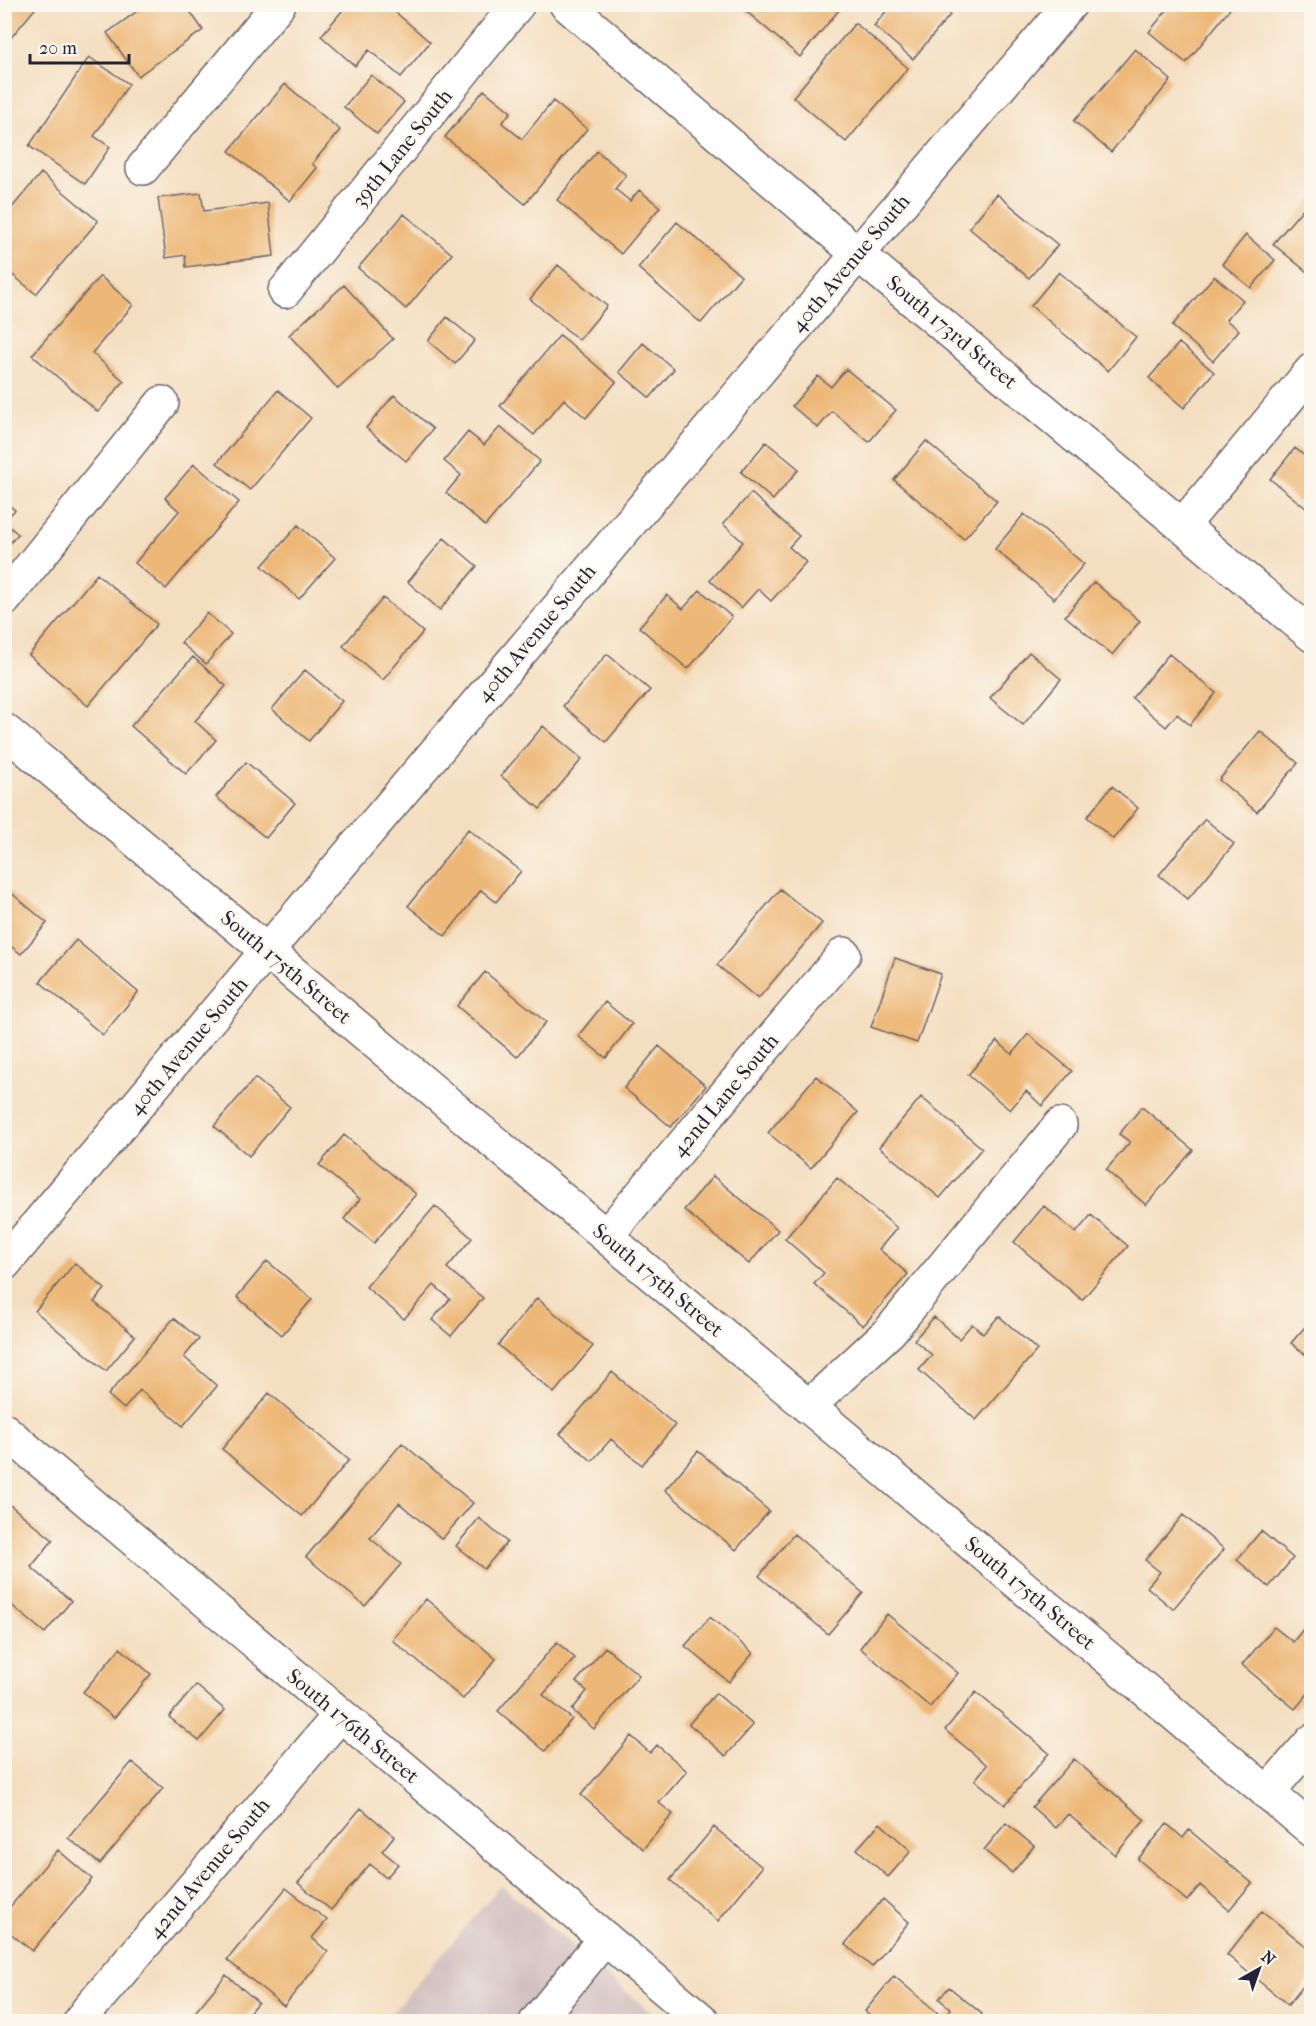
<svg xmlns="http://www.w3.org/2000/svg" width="1316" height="2026" viewBox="0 0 1316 2026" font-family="'IM FELL French Canon',serif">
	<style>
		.industrial { fill: #d1bfbf }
		.building { fill: #edb777 }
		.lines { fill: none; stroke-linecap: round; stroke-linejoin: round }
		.minor-casing { stroke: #6c646a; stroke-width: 36 }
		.minor { stroke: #fff; stroke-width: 33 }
		.labels { text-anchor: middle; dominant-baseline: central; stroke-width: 4.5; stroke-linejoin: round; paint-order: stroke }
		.street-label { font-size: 21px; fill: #22223b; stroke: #fbf7ec }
	</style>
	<rect width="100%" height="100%" fill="#fbf7ec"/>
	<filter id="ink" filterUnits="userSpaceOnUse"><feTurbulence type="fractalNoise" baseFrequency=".0167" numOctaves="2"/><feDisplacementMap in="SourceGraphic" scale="12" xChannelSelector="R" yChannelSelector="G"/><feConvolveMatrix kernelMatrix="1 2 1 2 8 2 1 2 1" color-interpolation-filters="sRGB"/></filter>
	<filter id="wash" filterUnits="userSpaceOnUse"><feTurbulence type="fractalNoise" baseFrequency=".008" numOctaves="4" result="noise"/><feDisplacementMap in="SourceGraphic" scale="24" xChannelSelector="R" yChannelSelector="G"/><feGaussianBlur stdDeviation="1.35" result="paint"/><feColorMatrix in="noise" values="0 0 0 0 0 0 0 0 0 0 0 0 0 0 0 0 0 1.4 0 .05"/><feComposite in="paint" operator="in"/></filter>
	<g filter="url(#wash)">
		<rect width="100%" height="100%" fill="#f4dec0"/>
		<path class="industrial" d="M 501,1885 L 661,2021 L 384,2022 Z"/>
		<g id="blocks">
			<path class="building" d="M 4,4 L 39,4 L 4,46 Z
				M 147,4 L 185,4 L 203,30 L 138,76 L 107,33 Z
				M 348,4 L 386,4 L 430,42 L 401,77 L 369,50 L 355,66 L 321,36 Z
				M 741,4 L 844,4 L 800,57 L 740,6 Z
				M 892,4 L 937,4 L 950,15 L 913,59 L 874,26 Z
				M 1172,4 L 1234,4 L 1186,63 L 1149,32 Z
				M 855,23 L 908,68 L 846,142 L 793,97 Z
				M 1135,49 L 1171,80 L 1111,152 L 1074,121 Z
				M 89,57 L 129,84 L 94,136 L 110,147 L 85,184 L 29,146 Z
				M 371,75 L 404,102 L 377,134 L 344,107 Z
				M 285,84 L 340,130 L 312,164 L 317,168 L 290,201 L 229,151 Z
				M 484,90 L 511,112 L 502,123 L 522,139 L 553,101 L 587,129 L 525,204 L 445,137 Z
				M 597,151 L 626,175 L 615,189 L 630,201 L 639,190 L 660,207 L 621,254 L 557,200 Z
				M 41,173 L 98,221 L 36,294 L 4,268 L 4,217 Z
				M 201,193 L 204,211 L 268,203 L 274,256 L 186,267 L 185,255 L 166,258 L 158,198 Z
				M 997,194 L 1058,245 L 1029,278 L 969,228 Z
				M 1312,198 L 1312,276 L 1273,244 Z
				M 404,214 L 452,254 L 406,309 L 358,268 Z
				M 677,222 L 741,276 L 701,323 L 638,268 Z
				M 1246,235 L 1275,260 L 1251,288 L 1222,264 Z
				M 558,265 L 607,306 L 579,340 L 530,299 Z
				M 1059,272 L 1136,337 L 1108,371 L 1031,306 Z
				M 100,276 L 133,305 L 92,353 L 124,381 L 98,412 L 32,355 Z
				M 1214,276 L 1243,300 L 1226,320 L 1239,330 L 1213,361 L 1172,326 Z
				M 344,285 L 393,339 L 338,389 L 289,335 Z
				M 447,317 L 475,340 L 455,364 L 428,341 Z
				M 560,335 L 616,382 L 586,418 L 564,399 L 534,435 L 500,406 Z
				M 643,343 L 674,369 L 650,398 L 619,372 Z
				M 1179,343 L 1214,372 L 1184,408 L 1149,378 Z
				M 846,369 L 896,410 L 869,442 L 832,411 L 818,428 L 792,406 L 818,376 L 831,387 Z
				M 278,390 L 311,418 L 250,490 L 217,463 Z
				M 394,395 L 433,429 L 406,461 L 366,428 Z
				M 500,427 L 540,461 L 485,526 L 446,493 L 461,475 L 444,461 L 468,432 L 484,445 Z
				M 926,441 L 997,501 L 964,539 L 894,480 Z
				M 766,442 L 799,469 L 773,500 L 741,472 Z
				M 1295,448 L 1312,462 L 1312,513 L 1270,479 Z
				M 194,464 L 239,502 L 166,589 L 135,563 L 179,511 L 165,498 Z
				M 751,493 L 799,536 L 789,547 L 806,562 L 771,601 L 758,589 L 741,608 L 710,580 L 743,542 L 723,524 Z
				M 4,501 L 15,510 L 4,521 Z
				M 1024,514 L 1084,564 L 1054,599 L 995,549 Z
				M 4,522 L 18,534 L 4,550 Z
				M 298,525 L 335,558 L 299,599 L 262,566 Z
				M 444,538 L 477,566 L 440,610 L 408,582 Z
				M 97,574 L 157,624 L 88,706 L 29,655 Z
				M 1094,582 L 1140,621 L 1112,655 L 1065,616 Z
				M 700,590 L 732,617 L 688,669 L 639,627 L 667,595 L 683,609 Z
				M 383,598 L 423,632 L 383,680 L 343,646 Z
				M 207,613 L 231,634 L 206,664 L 181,643 Z
				M 1029,652 L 1061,679 L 1023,725 L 990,698 Z
				M 607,654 L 650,690 L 606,742 L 563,706 Z
				M 1169,654 L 1216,693 L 1190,725 L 1177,714 L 1166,727 L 1132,698 Z
				M 193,657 L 226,686 L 195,721 L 216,740 L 186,774 L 131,726 Z
				M 305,670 L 342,701 L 309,741 L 272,709 Z
				M 543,726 L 582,759 L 540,809 L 501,776 Z
				M 1260,731 L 1298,763 L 1257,812 L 1219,780 Z
				M 246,762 L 295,803 L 266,838 L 216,797 Z
				M 1112,786 L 1138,808 L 1113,839 L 1087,817 Z
				M 1205,819 L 1234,844 L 1188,899 L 1159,875 Z
				M 468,829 L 521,871 L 496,902 L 481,890 L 445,936 L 408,906 Z
				M 780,889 L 822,923 L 758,999 L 717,965 Z
				M 9,891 L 47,923 L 21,954 L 4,941 L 4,896 Z
				M 76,940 L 138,992 L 103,1035 L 40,982 Z
				M 895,958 L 941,974 L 917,1043 L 871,1027 Z
				M 485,972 L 546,1022 L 517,1057 L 457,1006 Z
				M 605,1002 L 632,1024 L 606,1058 L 578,1036 Z
				M 1028,1034 L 1072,1071 L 1042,1106 L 1026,1091 L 1010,1110 L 968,1075 L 997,1041 L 1012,1054 Z
				M 659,1046 L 706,1086 L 671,1127 L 624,1088 Z
				M 816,1076 L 858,1112 L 811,1168 L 768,1133 Z
				M 255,1078 L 290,1107 L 249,1156 L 214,1126 Z
				M 921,1097 L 982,1148 L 940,1198 L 879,1147 Z
				M 1142,1107 L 1193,1150 L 1146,1205 L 1106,1170 L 1130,1142 L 1119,1134 Z
				M 344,1135 L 416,1194 L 374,1243 L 344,1219 L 360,1199 L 319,1165 Z
				M 713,1176 L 778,1230 L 749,1264 L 684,1210 Z
				M 837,1178 L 897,1228 L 879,1249 L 908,1274 L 863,1326 L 814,1284 L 824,1273 L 785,1239 Z
				M 435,1206 L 472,1238 L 447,1268 L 483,1298 L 451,1336 L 432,1320 L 450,1299 L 434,1285 L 404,1319 L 366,1287 Z
				M 1044,1206 L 1076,1233 L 1091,1215 L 1128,1246 L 1082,1300 L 1014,1242 Z
				M 267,1261 L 312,1299 L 282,1335 L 237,1297 Z
				M 75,1263 L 105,1289 L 94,1302 L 135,1336 L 106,1371 L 35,1311 Z
				M 537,1298 L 593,1346 L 554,1393 L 498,1345 Z
				M 999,1316 L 1037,1350 L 976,1420 L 919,1370 L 932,1355 L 914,1340 L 934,1317 L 959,1339 L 972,1324 L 983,1334 Z
				M 174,1318 L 199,1339 L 184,1357 L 217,1386 L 183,1426 L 140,1390 L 124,1409 L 108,1395 Z
				M 1312,1319 L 1312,1360 L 1291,1343 Z
				M 612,1372 L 675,1425 L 642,1465 L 611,1439 L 592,1461 L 560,1434 Z
				M 269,1393 L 349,1460 L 302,1516 L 222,1449 Z
				M 402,1443 L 473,1503 L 442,1539 L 399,1503 L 370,1538 L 401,1564 L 365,1606 L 306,1557 Z
				M 698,1451 L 769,1511 L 736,1550 L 665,1490 Z
				M 4,1500 L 53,1540 L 31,1567 L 71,1601 L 45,1633 L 4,1599 Z
				M 1183,1515 L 1224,1549 L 1173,1609 L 1147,1587 L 1160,1572 L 1145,1560 Z
				M 479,1518 L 507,1542 L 484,1569 L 456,1546 Z
				M 1261,1531 L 1293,1558 L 1269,1587 L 1237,1560 Z
				M 794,1534 L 863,1593 L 828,1634 L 759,1576 Z
				M 426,1599 L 496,1659 L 463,1699 L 392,1640 Z
				M 887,1614 L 958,1673 L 930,1707 L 860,1648 Z
				M 710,1617 L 753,1653 L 729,1682 L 685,1646 Z
				M 1308,1623 L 1312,1626 L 1312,1689 L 1295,1709 L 1242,1665 L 1274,1627 L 1293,1642 Z
				M 557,1642 L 575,1658 L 543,1695 L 572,1719 L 545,1751 L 498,1711 Z
				M 605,1647 L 639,1675 L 594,1729 L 572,1710 L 587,1691 L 576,1682 Z
				M 120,1648 L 151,1674 L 114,1718 L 83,1692 Z
				M 196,1685 L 225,1710 L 199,1741 L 169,1717 Z
				M 976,1692 L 1049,1753 L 1005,1805 L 975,1780 L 987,1765 L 945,1730 Z
				M 716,1693 L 753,1725 L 726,1756 L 689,1724 Z
				M 631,1736 L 650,1753 L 657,1745 L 687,1771 L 659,1803 L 673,1814 L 643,1849 L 581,1795 Z
				M 1074,1759 L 1145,1820 L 1115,1855 L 1068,1814 L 1056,1828 L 1032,1807 Z
				M 132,1762 L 163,1788 L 100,1864 L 68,1838 Z
				M 361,1808 L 394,1836 L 382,1851 L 398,1864 L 386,1878 L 370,1864 L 331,1910 L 298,1883 Z
				M 880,1823 L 911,1851 L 888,1877 L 857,1849 Z
				M 1006,1823 L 1034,1846 L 1012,1873 L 984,1850 Z
				M 1167,1824 L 1183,1838 L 1189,1830 L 1252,1883 L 1229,1910 L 1200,1885 L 1187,1901 L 1138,1859 Z
				M 714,1827 L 762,1867 L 718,1921 L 670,1880 Z
				M 58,1850 L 92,1879 L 32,1951 L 4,1928 L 4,1914 Z
				M 286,1888 L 327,1920 L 312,1938 L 328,1952 L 284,2006 L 227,1960 Z
				M 883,1899 L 909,1922 L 872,1967 L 845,1944 Z
				M 1262,1911 L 1312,1951 L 1312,1980 L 1310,1978 L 1288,2005 L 1227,1955 Z
				M 226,1975 L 258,2002 L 241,2022 L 187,2022 Z
				M 894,1976 L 939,2014 L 933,2022 L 878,2022 L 865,2011 Z
				M 949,1987 L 982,2014 L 976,2022 L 940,2022 L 951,2009 L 939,1999 Z"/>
		</g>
	</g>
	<g filter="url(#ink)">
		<use href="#blocks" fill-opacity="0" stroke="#6c646a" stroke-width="1.5"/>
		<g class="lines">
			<g class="minor-casing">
				<path id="minor" d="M 566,4 L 858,254 L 1312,635
					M 143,168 L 279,4
					M 285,291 L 518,4
					M 1182,526 L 1312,370
					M 4,600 L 162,403
					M 4,730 L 1312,1830
					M 606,1236 L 844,954
					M 4,1264 L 267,951 L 1070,4
					M 808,1407 L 890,1331 L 1060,1125
					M 4,1430 L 704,2022
					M 1267,1793 L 1312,1741
					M 80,2022 L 88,2010 L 340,1715
					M 536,2022 L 605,1938"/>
			</g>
			<use href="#minor" class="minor"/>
		</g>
	</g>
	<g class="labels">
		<g class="street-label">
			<text transform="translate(402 148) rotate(-51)">39th Lane South</text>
			<text transform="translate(850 263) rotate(-50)">40th Avenue South</text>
			<text transform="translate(952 332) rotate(40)">South 173rd Street</text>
			<text transform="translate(536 633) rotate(-50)">40th Avenue South</text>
			<text transform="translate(286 967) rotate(40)">South 175th Street</text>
			<text transform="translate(188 1046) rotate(-50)">40th Avenue South</text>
			<text transform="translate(725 1095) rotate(-50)">42nd Lane South</text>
			<text transform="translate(658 1280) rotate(40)">South 175th Street</text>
			<text transform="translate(1030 1593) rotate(40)">South 175th Street</text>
			<text transform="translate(353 1726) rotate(40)">South 176th Street</text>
			<text transform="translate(209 1868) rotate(-50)">42nd Avenue South</text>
		</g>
	</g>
	<rect width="1316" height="2026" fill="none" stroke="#fbf7ec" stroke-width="24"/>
	<g transform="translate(1259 1969) rotate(40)" stroke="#fbf7ec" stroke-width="4.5" paint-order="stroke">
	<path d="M0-4.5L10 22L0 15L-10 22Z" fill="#22223b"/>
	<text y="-9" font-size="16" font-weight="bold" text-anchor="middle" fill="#22223b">N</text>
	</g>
	<path d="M30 54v9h99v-9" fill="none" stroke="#22223b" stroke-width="3"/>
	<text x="39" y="54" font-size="18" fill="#22223b" stroke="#fbf7ec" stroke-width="4.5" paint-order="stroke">20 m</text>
</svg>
